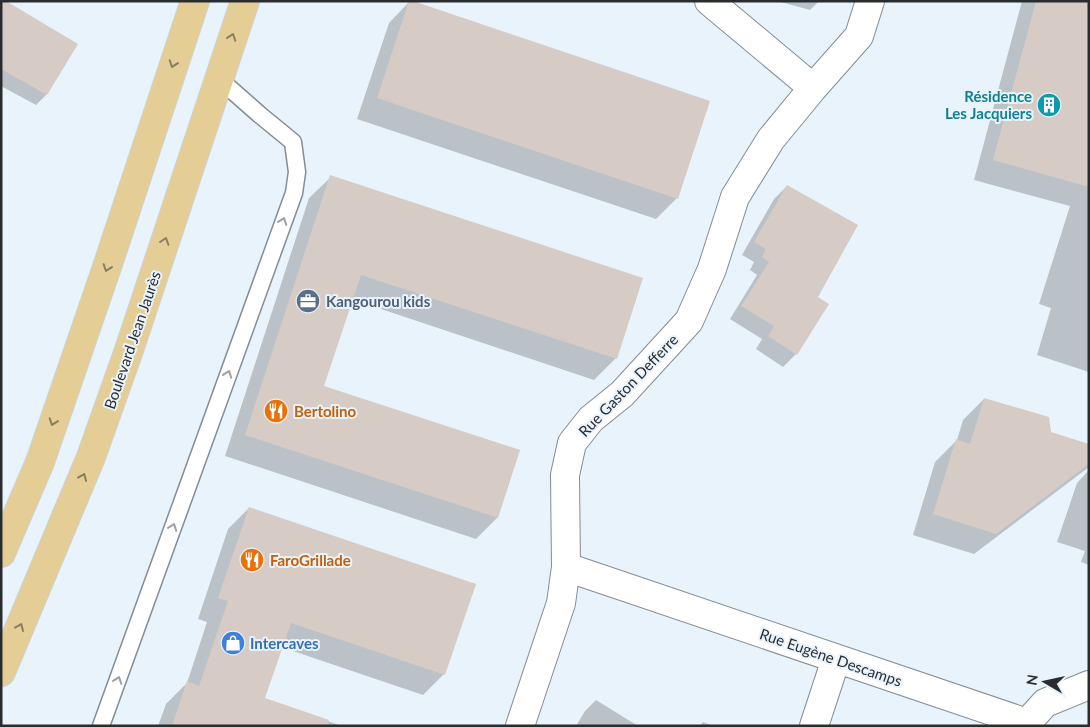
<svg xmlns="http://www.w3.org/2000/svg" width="1090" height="727" viewBox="0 0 1090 727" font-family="Lato,sans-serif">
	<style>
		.shadow { fill: #0003 }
		.building { fill: #d6cbc5 }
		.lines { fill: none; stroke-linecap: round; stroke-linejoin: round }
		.service-casing { stroke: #848c94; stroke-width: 19 }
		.minor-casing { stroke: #848c94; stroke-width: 30 }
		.primary-casing { stroke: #d0d1d1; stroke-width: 30 }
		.service { stroke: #fff; stroke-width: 16 }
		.minor { stroke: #fff; stroke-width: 28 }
		.primary { stroke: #e4ce95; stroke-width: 28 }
		.oneway { stroke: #877e62 }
		.oneway2 { stroke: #9fa0a2 }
		.labels { text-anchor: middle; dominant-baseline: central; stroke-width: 4; stroke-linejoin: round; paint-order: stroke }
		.culture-label { font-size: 15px; font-weight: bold; fill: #0d838f; stroke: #e9f3fb; text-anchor: end }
		.service-label { font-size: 15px; font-weight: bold; fill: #4e5e75; stroke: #e9f3fb; text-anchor: start }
		.street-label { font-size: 15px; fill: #2a2d30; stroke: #e9f3fb }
		.food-label { font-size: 15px; font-weight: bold; fill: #c56008; stroke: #e9f3fb; text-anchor: start }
		.shop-label { font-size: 15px; font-weight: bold; fill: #366cbe; stroke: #e9f3fb; text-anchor: start }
	</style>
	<rect width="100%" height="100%" fill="#e9f3fb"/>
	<path class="shadow" d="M 1,1 L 76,45 L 46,95 L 36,105 L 1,86 Z
		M 410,1 L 677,198 L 656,219 L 357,119 L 389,23 Z
		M 777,1 L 819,1 L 810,10 Z
		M 1022,1 L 1089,1 L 1089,372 L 1037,355 L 1051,308 L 1039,304 L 1070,206 L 974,180 Z
		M 331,177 L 616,358 L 594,380 L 351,299 L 323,387 L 519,451 L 497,518 L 476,539 L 225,456 L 309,198 Z
		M 787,186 L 816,297 L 796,354 L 783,367 L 756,349 L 762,339 L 730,319 L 757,275 L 750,270 L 754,262 L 742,255 L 774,199 Z
		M 984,399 L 1050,433 L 1089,445 L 1089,467 L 974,554 L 913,535 L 935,462 L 957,440 L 963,420 Z
		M 1089,470 L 1089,565 L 1081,562 L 1085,551 L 1057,542 L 1077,483 Z
		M 249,508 L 444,674 L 423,695 L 281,647 L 264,699 L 342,726 L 158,726 L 166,704 L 187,683 L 207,622 L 198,619 L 228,529 Z
		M 596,700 L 638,726 L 576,726 L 585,711 Z
		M 703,722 L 713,726 L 700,726 Z"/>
	<path class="building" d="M 1,1 L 6,1 L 78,44 L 47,95 L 1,69 Z
		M 409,1 L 413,1 L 710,101 L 678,199 L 377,98 Z
		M 1036,1 L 1089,1 L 1089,187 L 993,160 Z
		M 330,175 L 643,278 L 617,359 L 361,275 L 324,386 L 520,450 L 498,518 L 245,435 Z
		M 787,185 L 858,225 L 818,297 L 829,304 L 797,355 L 768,336 L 774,326 L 741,306 L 769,262 L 762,257 L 766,249 L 754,242 Z
		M 984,398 L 1049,417 L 1051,432 L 1089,444 L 1089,464 L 996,534 L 933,514 L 956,439 L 970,444 Z
		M 249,507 L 476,584 L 445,675 L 291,623 L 265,698 L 329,720 L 328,726 L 172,726 L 187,681 L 199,686 L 228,601 L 218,598 Z"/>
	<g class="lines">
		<g class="service-casing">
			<path id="service" d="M 101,726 L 294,193 L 297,172 L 293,142 L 260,115 L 218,78"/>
		</g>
		<g class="minor-casing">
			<path id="minor" d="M 709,1 L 813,88
				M 566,567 L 1027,723
				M 1027,723 L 1045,703 L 1089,685
				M 520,726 L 561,603 L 566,567 L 565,475 L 572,443 L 591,419 L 622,394 L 689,321 L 712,269 L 735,197 L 771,139 L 813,88 L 859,36 L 870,1
				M 814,726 L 836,659"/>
		</g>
		<g class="primary-casing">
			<path id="primary" d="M 1,553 L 40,462 L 108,264 L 195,1
				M 1,672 L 91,457 L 129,350 L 245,1"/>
		</g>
		<use href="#service" class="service"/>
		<use href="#minor" class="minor"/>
		<use href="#primary" class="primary"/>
	</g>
	<defs><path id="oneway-chevron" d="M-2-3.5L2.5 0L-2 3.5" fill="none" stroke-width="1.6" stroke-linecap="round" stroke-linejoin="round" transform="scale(1.25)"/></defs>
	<g class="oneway">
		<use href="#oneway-chevron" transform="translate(232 37) rotate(-71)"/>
		<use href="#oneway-chevron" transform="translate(173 64) rotate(109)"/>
		<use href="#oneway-chevron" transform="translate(165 241) rotate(-72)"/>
		<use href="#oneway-chevron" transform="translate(107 268) rotate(109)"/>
		<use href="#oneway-chevron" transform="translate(53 422) rotate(109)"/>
		<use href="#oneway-chevron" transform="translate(83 477) rotate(-67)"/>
		<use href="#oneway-chevron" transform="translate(20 627) rotate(-67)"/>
	</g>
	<g class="oneway2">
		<use href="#oneway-chevron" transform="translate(283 221) rotate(-70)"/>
		<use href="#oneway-chevron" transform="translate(228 374) rotate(-70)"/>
		<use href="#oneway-chevron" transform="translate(173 527) rotate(-70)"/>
		<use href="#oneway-chevron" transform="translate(118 680) rotate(-70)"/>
	</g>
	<defs>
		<g id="building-disc" transform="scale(1.25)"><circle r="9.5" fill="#0f9aa8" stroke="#e9f3fb"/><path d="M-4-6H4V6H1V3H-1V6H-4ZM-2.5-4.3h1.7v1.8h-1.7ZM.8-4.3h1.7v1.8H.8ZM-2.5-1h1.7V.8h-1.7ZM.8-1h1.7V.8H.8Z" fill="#fff"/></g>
		<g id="office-disc" transform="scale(1.25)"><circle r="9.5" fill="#5c6f8a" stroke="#e9f3fb"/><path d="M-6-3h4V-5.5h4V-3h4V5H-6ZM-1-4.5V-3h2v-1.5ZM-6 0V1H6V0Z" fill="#fff"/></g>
		<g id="restaurant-disc" transform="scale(1.25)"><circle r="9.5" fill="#e8710a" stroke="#e9f3fb"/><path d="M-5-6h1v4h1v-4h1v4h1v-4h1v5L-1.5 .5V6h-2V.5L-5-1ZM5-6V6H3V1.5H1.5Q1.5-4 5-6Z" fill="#fff"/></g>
		<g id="shop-disc" transform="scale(1.25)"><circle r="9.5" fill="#3f7fe0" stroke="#e9f3fb"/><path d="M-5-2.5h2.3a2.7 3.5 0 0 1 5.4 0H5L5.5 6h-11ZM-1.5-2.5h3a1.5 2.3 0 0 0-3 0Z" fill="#fff"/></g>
	</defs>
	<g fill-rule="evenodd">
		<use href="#building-disc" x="1049" y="105"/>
		<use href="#office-disc" x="308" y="301"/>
		<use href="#restaurant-disc" x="276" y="411"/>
		<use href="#restaurant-disc" x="252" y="560"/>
		<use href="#shop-disc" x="233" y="643"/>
	</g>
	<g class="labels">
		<g class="culture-label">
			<text x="1032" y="96">Résidence<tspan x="1032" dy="17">Les Jacquiers</tspan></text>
		</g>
		<g class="service-label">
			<text x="326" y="301">Kangourou kids</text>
		</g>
		<g class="street-label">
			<text transform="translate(132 340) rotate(-71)">Boulevard Jean Jaurès</text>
			<text transform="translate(628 385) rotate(-46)">Rue Gaston Defferre</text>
			<text transform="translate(831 657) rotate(19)">Rue Eugène Descamps</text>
		</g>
		<g class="food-label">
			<text x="294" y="411">Bertolino</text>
			<text x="270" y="560">FaroGrillade</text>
		</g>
		<g class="shop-label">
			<text x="250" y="643">Intercaves</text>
		</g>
	</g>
	<rect width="1090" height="727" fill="none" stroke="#2a2d30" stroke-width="5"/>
	<g transform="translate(1045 682) rotate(279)" stroke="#e9f3fb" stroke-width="4" paint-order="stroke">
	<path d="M0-4L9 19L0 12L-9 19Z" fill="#2a2d30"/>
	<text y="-8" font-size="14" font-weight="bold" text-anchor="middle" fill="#2a2d30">N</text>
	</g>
</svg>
